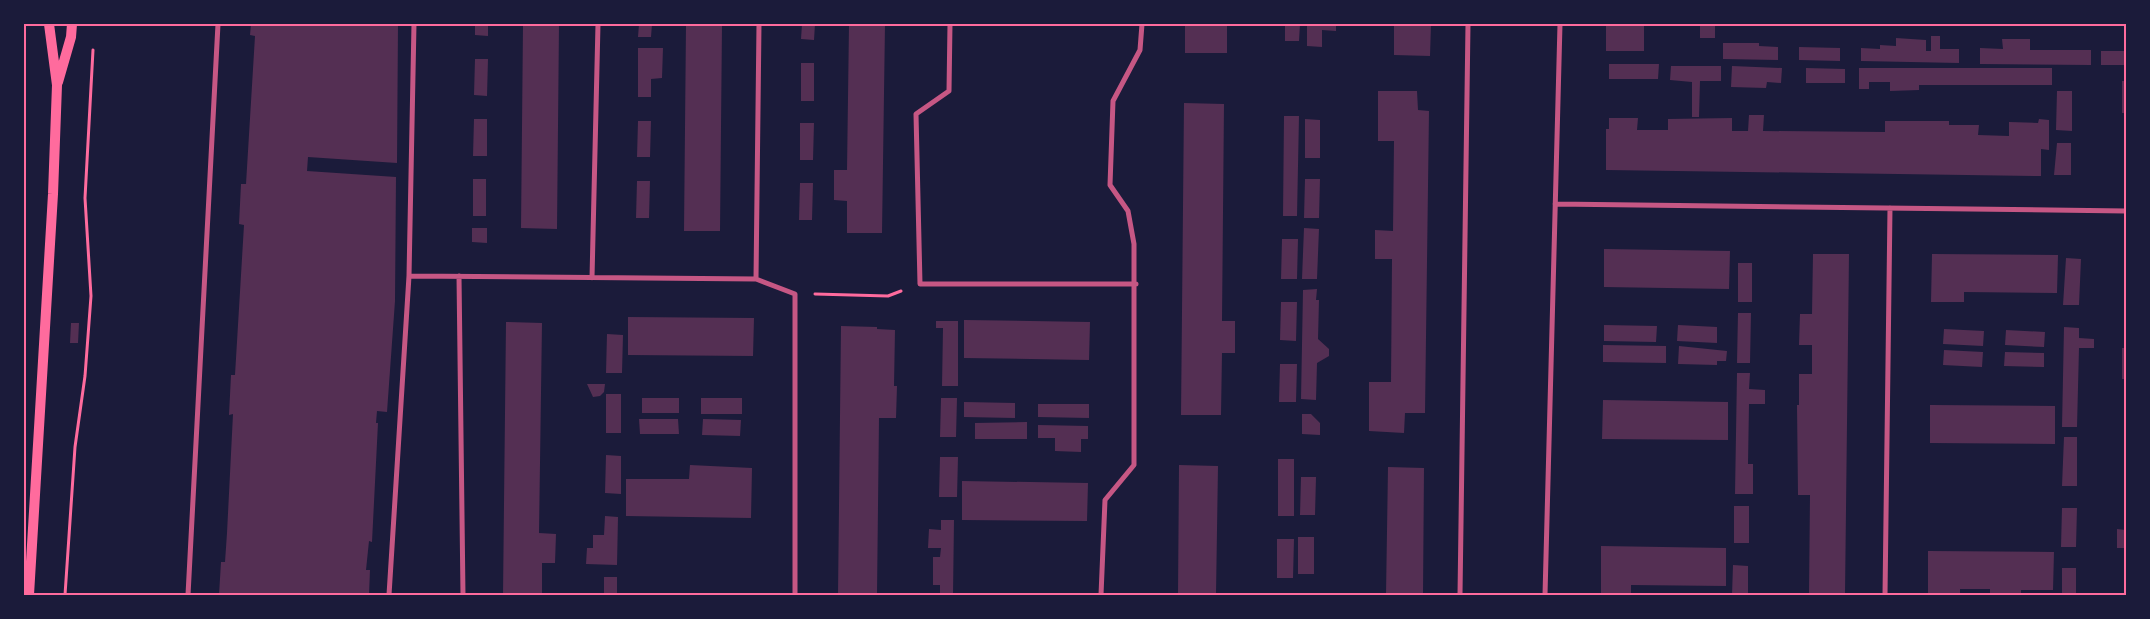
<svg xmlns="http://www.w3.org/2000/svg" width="2150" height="619" viewBox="0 0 2150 619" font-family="Commissioner,sans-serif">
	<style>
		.building { fill: #542f53 }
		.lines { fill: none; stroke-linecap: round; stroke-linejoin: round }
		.path { stroke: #ff6b9d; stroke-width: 3 }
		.minor { stroke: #c65784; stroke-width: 5 }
		.secondary { stroke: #ff6b9d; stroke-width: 10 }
		.neatline { fill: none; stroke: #ff6b9d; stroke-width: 2 }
	</style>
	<rect width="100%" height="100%" fill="#1b1b3a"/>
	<path class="building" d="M 251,24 L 398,24 L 397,163 L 308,157 L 307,171 L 396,177 L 395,301 L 387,412 L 377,411 L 376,423 L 378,423 L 372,542 L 369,541 L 366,570 L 370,570 L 369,595 L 219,595 L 221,562 L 225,562 L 227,533 L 233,414 L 229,415 L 231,375 L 235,375 L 244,225 L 239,224 L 241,184 L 246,184 L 255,36 L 250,35 Z
		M 475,24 L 488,24 L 488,36 L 475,35 Z
		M 523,24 L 559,24 L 557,229 L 521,228 Z
		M 639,24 L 652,24 L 651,37 L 638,37 Z
		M 686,24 L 722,24 L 720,231 L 684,231 Z
		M 802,24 L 815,24 L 814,40 L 801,39 Z
		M 849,24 L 885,24 L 882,233 L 847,233 L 847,201 L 834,200 L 834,170 L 847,170 Z
		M 1185,24 L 1227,24 L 1227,53 L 1185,53 Z
		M 1285,24 L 1300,24 L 1299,41 L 1285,41 Z
		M 1307,24 L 1336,24 L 1336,31 L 1322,30 L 1322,47 L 1307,46 Z
		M 1394,24 L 1431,24 L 1430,56 L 1394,55 Z
		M 1606,24 L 1644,24 L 1644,51 L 1606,51 Z
		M 1700,24 L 1715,24 L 1715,38 L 1700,38 Z
		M 1931,36 L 1940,36 L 1940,49 L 1959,49 L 1959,63 L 1861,61 L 1861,48 L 1880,49 L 1880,45 L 1896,46 L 1896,38 L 1926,40 L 1926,51 L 1931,51 Z
		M 2002,39 L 2030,39 L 2030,50 L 2091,50 L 2091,65 L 1980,64 L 1980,48 L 2003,49 Z
		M 1723,43 L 1759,43 L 1759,46 L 1778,47 L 1778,60 L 1723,59 Z
		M 1799,47 L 1840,48 L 1840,61 L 1799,60 Z
		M 638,48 L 663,48 L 662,78 L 651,79 L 651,97 L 638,97 Z
		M 2101,51 L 2126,51 L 2126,65 L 2101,65 Z
		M 475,59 L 488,59 L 487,96 L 474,95 Z
		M 801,63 L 814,63 L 814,101 L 801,101 Z
		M 1609,64 L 1659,64 L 1658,79 L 1609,79 Z
		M 1671,66 L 1721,66 L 1721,81 L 1700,81 L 1699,117 L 1692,117 L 1692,82 L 1670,80 Z
		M 1732,66 L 1782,68 L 1781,83 L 1767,82 L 1766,88 L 1731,87 Z
		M 1806,68 L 1845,69 L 1845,83 L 1806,83 Z
		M 1859,68 L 2052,68 L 2052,85 L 1919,85 L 1919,90 L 1890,91 L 1890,82 L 1869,82 L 1869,89 L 1859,89 Z
		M 2122,81 L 2126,81 L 2126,113 L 2122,113 Z
		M 1378,91 L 1417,91 L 1418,110 L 1429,111 L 1425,413 L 1405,413 L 1404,433 L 1369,431 L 1369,382 L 1391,382 L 1392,259 L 1375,259 L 1375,230 L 1393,231 L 1394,141 L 1378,141 Z
		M 2057,91 L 2072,91 L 2072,131 L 2056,130 Z
		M 1184,103 L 1224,104 L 1222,321 L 1235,321 L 1235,353 L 1222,353 L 1221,415 L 1181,415 Z
		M 1749,115 L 1764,115 L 1763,131 L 1885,132 L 1885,121 L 1949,121 L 1949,125 L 1979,125 L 1978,135 L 2009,136 L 2009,122 L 2038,123 L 2039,119 L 2049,120 L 2049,150 L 2041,149 L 2041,176 L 1606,170 L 1606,129 L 1609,129 L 1609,118 L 1638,118 L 1637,130 L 1668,130 L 1668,119 L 1732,118 L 1732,131 L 1748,131 Z
		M 1284,116 L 1299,116 L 1297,216 L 1283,216 Z
		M 474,119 L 487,119 L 487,156 L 473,156 Z
		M 1305,119 L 1320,120 L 1320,158 L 1305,158 Z
		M 638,121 L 651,121 L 650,157 L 637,157 Z
		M 800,123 L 814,123 L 813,160 L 800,160 Z
		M 2057,143 L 2071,143 L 2071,175 L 2054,175 Z
		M 473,179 L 486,179 L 486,216 L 473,216 Z
		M 1305,179 L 1320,179 L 1319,218 L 1304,218 Z
		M 637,181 L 650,181 L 649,218 L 636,218 Z
		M 800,183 L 813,183 L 812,220 L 799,220 Z
		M 472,228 L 487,228 L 487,243 L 472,242 Z
		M 1304,228 L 1319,229 L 1317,279 L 1302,279 Z
		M 1282,239 L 1298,239 L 1297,279 L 1281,279 Z
		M 1604,249 L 1730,251 L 1729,289 L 1604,287 Z
		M 1813,254 L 1849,254 L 1845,595 L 1809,595 L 1810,495 L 1798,495 L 1797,405 L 1799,405 L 1799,374 L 1812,374 L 1812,345 L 1799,345 L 1800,314 L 1812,314 Z
		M 1932,254 L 2058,255 L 2057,293 L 1964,292 L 1964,302 L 1931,302 Z
		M 2066,258 L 2081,259 L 2079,305 L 2063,305 Z
		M 1738,263 L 1752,263 L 1752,302 L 1738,302 Z
		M 1317,289 L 1316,300 L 1319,300 L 1318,339 L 1329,349 L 1329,356 L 1317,363 L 1316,400 L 1301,399 L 1303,290 Z
		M 1281,302 L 1297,302 L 1296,341 L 1280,340 Z
		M 1738,313 L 1751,313 L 1750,363 L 1737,363 Z
		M 628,317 L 754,318 L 753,356 L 628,355 Z
		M 964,320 L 1090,322 L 1089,360 L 964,358 Z
		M 936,321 L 958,321 L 958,386 L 942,386 L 943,328 L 936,328 Z
		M 506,322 L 542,323 L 539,533 L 556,534 L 555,563 L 542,563 L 542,595 L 503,595 Z
		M 71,323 L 79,323 L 78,343 L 70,343 Z
		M 1604,325 L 1657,326 L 1656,342 L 1604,341 Z
		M 1678,325 L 1717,327 L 1717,343 L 1677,341 Z
		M 841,326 L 877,327 L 877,329 L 895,330 L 894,386 L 897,386 L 896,418 L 879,418 L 877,595 L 838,595 Z
		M 2064,327 L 2079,328 L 2079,338 L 2094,339 L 2094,348 L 2079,348 L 2077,427 L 2062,427 Z
		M 1944,329 L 1984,331 L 1983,346 L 1943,344 Z
		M 2006,330 L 2045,332 L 2044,347 L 2005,345 Z
		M 607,334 L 623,335 L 622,373 L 606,373 Z
		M 1603,345 L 1666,346 L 1666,363 L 1603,362 Z
		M 1679,346 L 1727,351 L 1726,361 L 1717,361 L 1717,365 L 1678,364 Z
		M 2122,348 L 2126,348 L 2126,379 L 2122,379 Z
		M 1944,350 L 1983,352 L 1982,367 L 1943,365 Z
		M 2005,352 L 2044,353 L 2044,367 L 2004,366 Z
		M 1280,364 L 1297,364 L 1296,402 L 1279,402 Z
		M 1737,373 L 1750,373 L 1749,389 L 1765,390 L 1765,404 L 1749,404 L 1748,464 L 1753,464 L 1753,494 L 1735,494 Z
		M 587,384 L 605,384 L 604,392 L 600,396 L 593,397 Z
		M 606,394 L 621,394 L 621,433 L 606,433 Z
		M 642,398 L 679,398 L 679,413 L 642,413 Z
		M 701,398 L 742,398 L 742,414 L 701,414 Z
		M 941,398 L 957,398 L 956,437 L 940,437 Z
		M 1603,400 L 1728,402 L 1728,440 L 1602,439 Z
		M 964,402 L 1015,403 L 1015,418 L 964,417 Z
		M 1038,404 L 1089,404 L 1089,418 L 1038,417 Z
		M 1930,405 L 2055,406 L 2055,444 L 1930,443 Z
		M 1302,414 L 1311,414 L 1320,423 L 1320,435 L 1302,434 Z
		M 639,419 L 678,419 L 679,434 L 640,434 Z
		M 703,419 L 741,420 L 740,436 L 702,435 Z
		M 1027,422 L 1027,439 L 975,439 L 975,423 Z
		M 1038,425 L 1088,426 L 1088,439 L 1081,439 L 1081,452 L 1055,451 L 1055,438 L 1038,438 Z
		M 2064,437 L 2077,437 L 2077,486 L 2062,486 Z
		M 606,455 L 621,456 L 621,494 L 605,493 Z
		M 940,457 L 958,457 L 957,497 L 939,497 Z
		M 1278,459 L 1294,459 L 1294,516 L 1278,516 Z
		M 690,465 L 752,468 L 751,518 L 626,516 L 626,479 L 689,479 Z
		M 1179,465 L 1218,466 L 1216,595 L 1178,595 Z
		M 1388,467 L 1424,468 L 1423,595 L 1386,595 Z
		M 1301,477 L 1316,477 L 1315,515 L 1300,515 Z
		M 962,481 L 1088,483 L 1087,521 L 962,520 Z
		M 1734,506 L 1749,506 L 1749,543 L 1734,543 Z
		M 2062,508 L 2077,508 L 2076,547 L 2061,547 Z
		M 605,516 L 618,517 L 617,565 L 586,564 L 587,548 L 593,548 L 593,535 L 604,535 Z
		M 941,520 L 954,520 L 953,595 L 940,595 L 940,585 L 933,585 L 933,557 L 940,557 L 941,548 L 928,548 L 929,529 L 941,530 Z
		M 2117,529 L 2126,530 L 2126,548 L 2117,548 Z
		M 1298,537 L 1314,537 L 1314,574 L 1298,574 Z
		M 1277,539 L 1294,539 L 1293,578 L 1277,578 Z
		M 1601,546 L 1726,548 L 1726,586 L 1631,585 L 1631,595 L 1601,595 Z
		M 1928,551 L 2054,552 L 2053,590 L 2021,590 L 2021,595 L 1990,595 L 1990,589 L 1960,589 L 1960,595 L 1928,595 Z
		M 1733,565 L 1748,566 L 1748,595 L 1732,595 Z
		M 2062,568 L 2076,568 L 2076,595 L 2062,595 Z
		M 604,577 L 617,577 L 617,595 L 604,595 Z"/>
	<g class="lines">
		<path class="path" d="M 815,294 L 888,296 L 901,291
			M 65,595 L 75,447 L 85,376 L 91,296 L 85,198 L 93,50"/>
		<path class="minor" d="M 950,24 L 949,91 L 916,114 L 920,284 L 1136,284
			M 1555,204 L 2126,211
			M 409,276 L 756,279 L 795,294 L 795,595
			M 459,276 L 463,595
			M 592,278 L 598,24
			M 756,279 L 759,24
			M 188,595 L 218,24
			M 389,595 L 409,276 L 414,24
			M 1101,595 L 1105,500 L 1134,465 L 1134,244 L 1128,211 L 1110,185 L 1113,101 L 1140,50 L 1142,24
			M 1460,595 L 1468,24
			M 1545,595 L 1560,24
			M 1885,595 L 1890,208"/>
		<path class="secondary" d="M 58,82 L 71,37 L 72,24
			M 29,595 L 53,194 L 57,85 L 49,24"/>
	</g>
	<rect width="2150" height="619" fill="none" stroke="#1b1b3a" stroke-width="50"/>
	<rect x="25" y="25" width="2100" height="569" class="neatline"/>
</svg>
